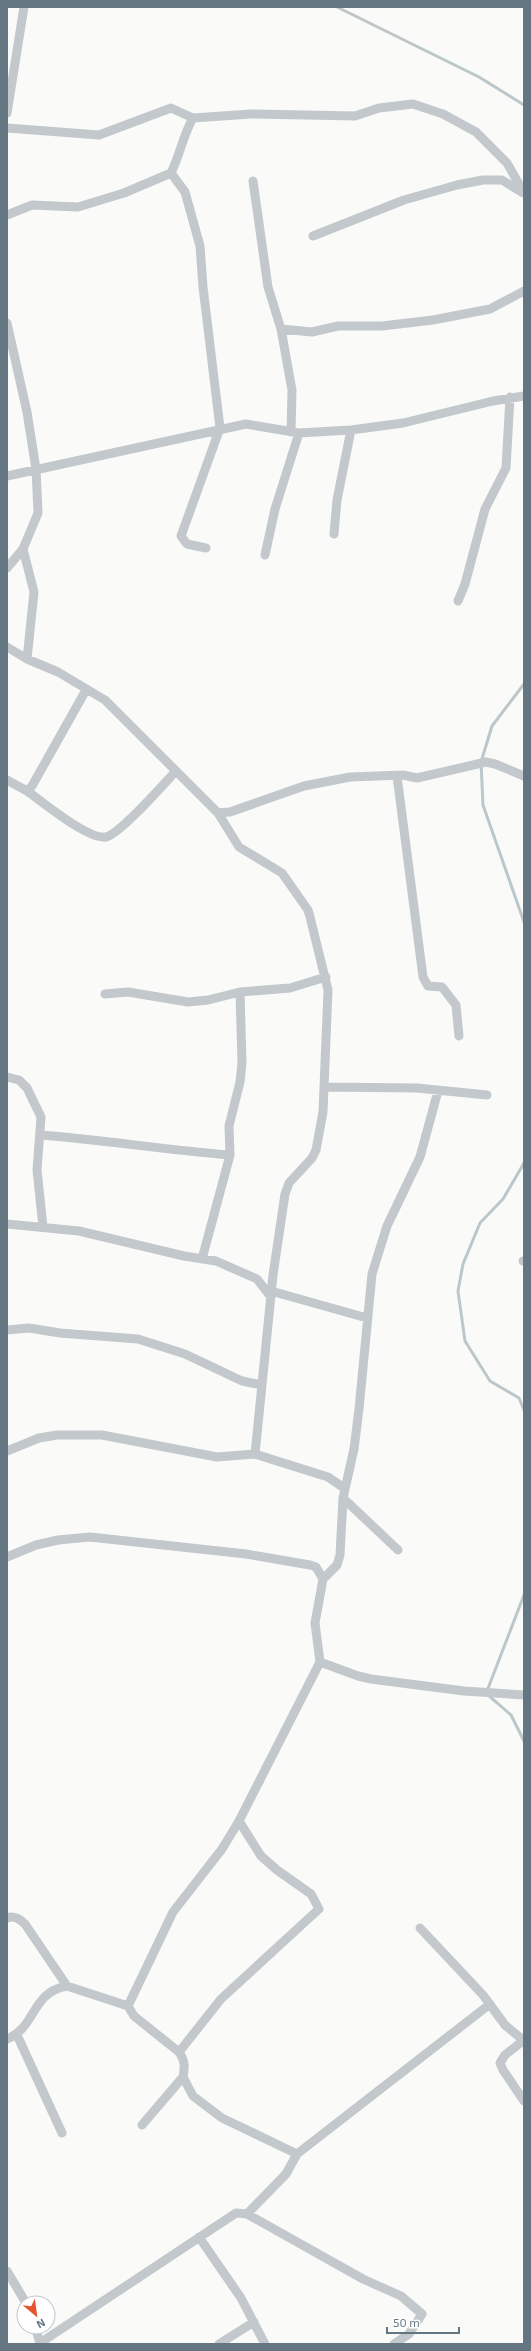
<svg xmlns="http://www.w3.org/2000/svg" width="531" height="2351" viewBox="0 0 531 2351" font-family="'Exo 2',sans-serif">
	<style>
		.lines { fill: none; stroke-linecap: round; stroke-linejoin: round }
		.stream { stroke: #bbc7cb; stroke-width: 3 }
		.minor { stroke: #c3c8cc; stroke-width: 9 }
	</style>
	<rect width="100%" height="100%" fill="#fafaf8"/>
	<g class="lines">
		<path class="stream" d="M 337,7 L 479,77 L 524,105
			M 524,684 L 492,726 L 481,762 L 483,805 L 524,922
			M 524,1163 L 503,1199 L 480,1223 L 463,1264 L 458,1291 L 465,1341 L 490,1381 L 519,1398 L 524,1410
			M 487,1691 L 524,1595
			M 488,1695 L 511,1715 L 524,1741"/>
		<path class="minor" d="M 7,113 L 24,7
			M 7,128 L 99,135 L 171,108 L 193,118
			M 171,173 L 185,192 L 200,246 L 203,287 L 220,428 L 181,536 L 187,544 L 206,548
			M 253,181 L 268,287 L 281,329 L 292,390 L 291,432
			M 7,215 L 32,205 L 78,207 L 124,193 L 171,173 C 180,155 183,135 193,118 L 251,114 L 355,116 L 379,108 L 413,104 L 443,114 L 476,132 L 507,163 L 524,193
			M 313,236 L 404,200 L 457,185 L 483,180 L 502,180 L 523,193
			M 7,323 L 27,412 L 36,469 L 38,513 L 23,549 L 7,568
			M 281,329 L 312,332 L 338,326 L 382,326 L 433,320 L 490,309 L 524,291
			M 7,476 L 246,424 L 299,433 L 351,430 L 403,423 L 493,401 L 524,396
			M 334,534 L 337,500 L 351,430
			M 23,549 L 34,592 L 27,659
			M 265,555 L 275,509 L 299,433
			M 458,601 L 465,584 L 485,509 L 506,468 L 510,397
			M 7,647 L 27,659 L 58,672 L 105,700 L 218,813 L 239,847 L 282,873 L 308,910 L 310,917 L 328,990 L 323,1112 L 316,1150 L 312,1158 L 289,1183 L 285,1194 L 273,1275 L 255,1454
			M 397,776 L 423,977 L 428,986 L 442,987 L 456,1005 L 459,1036
			M 7,780 L 27,791 L 32,786 L 86,690
			M 27,791 C 43,802 88,840 106,837 C 120,834 163,785 175,772
			M 218,813 L 230,812 L 304,786 L 350,777 L 403,775 L 417,778 L 486,762 L 495,764 L 524,776
			M 105,994 L 128,992 L 188,1002 L 208,1000 L 240,992 L 290,988 L 326,977
			M 7,1077 L 19,1080 L 27,1088 L 41,1117 L 37,1170 L 43,1227
			M 324,1087 L 417,1088 L 487,1095
			M 41,1135 C 104,1140 166,1150 230,1155
			M 7,1224 L 79,1231 L 184,1256 L 216,1261 L 257,1279 L 271,1297
			M 202,1259 L 230,1155 L 229,1126 L 240,1082 L 242,1063 L 240,992
			M 523,1261 L 524,1261
			M 271,1291 L 367,1318
			M 7,1330 L 29,1328 L 60,1333 L 138,1339 L 185,1354 L 242,1381 L 262,1385
			M 7,1451 L 39,1438 L 57,1435 L 102,1435 L 217,1457 L 255,1454 L 328,1477 L 344,1488
			M 343,1498 L 398,1550
			M 7,1557 L 36,1545 L 58,1540 L 90,1537 L 246,1554 L 310,1565 L 316,1567 L 323,1579 L 315,1623 L 320,1662 L 239,1821 L 222,1849 L 173,1912 L 128,2006 L 67,1986 C 31,1992 36,2028 7,2039
			M 323,1579 L 337,1565 L 340,1555 L 343,1498 L 354,1449 L 359,1409 L 372,1274 L 387,1226 L 420,1157 L 438,1091
			M 320,1662 L 358,1676 L 371,1679 L 464,1691 L 524,1695
			M 7,1918 C 14,1915 20,1919 25,1924 L 67,1986
			M 420,1928 L 483,1995 L 505,2025 L 523,2040
			M 128,2006 L 134,2016 L 179,2052 C 185,2061 185,2066 183,2077 L 142,2125
			M 17,2035 L 62,2133
			M 524,2040 L 505,2055 L 500,2063 L 503,2070 L 524,2101
			M 179,2052 L 221,1999 L 319,1909 L 311,1894 L 277,1870 L 261,1856 L 239,1821
			M 183,2077 L 193,2096 L 222,2118 L 297,2154
			M 247,2214 L 363,2279 L 401,2296 L 422,2314 L 409,2334 L 394,2344
			M 199,2237 L 241,2298 L 265,2344
			M 7,2271 L 26,2303
			M 35,2327 L 40,2343 L 39,2344
			M 40,2343 L 236,2213 L 247,2214 L 286,2174 L 297,2154 L 490,2004
			M 219,2344 L 254,2322"/>
	</g>
	<rect width="531" height="2351" fill="none" stroke="#657683" stroke-width="16"/>
	<g transform="translate(36 2315) rotate(151)"><circle r="19" fill="#ffffff" stroke="#c1c8cd"/>
	<path d="M0-3L7 15L0 10L-7 15Z" fill="#e4572e"/>
	<text y="-6" font-size="11" font-weight="bold" text-anchor="middle" fill="#657683">N</text>
	</g>
	<path d="M387 2327v6h72v-6" fill="none" stroke="#657683" stroke-width="2"/>
	<text x="393" y="2327" font-size="12" fill="#657683" stroke="#ffffff" stroke-width="3" paint-order="stroke">50 m</text>
</svg>
